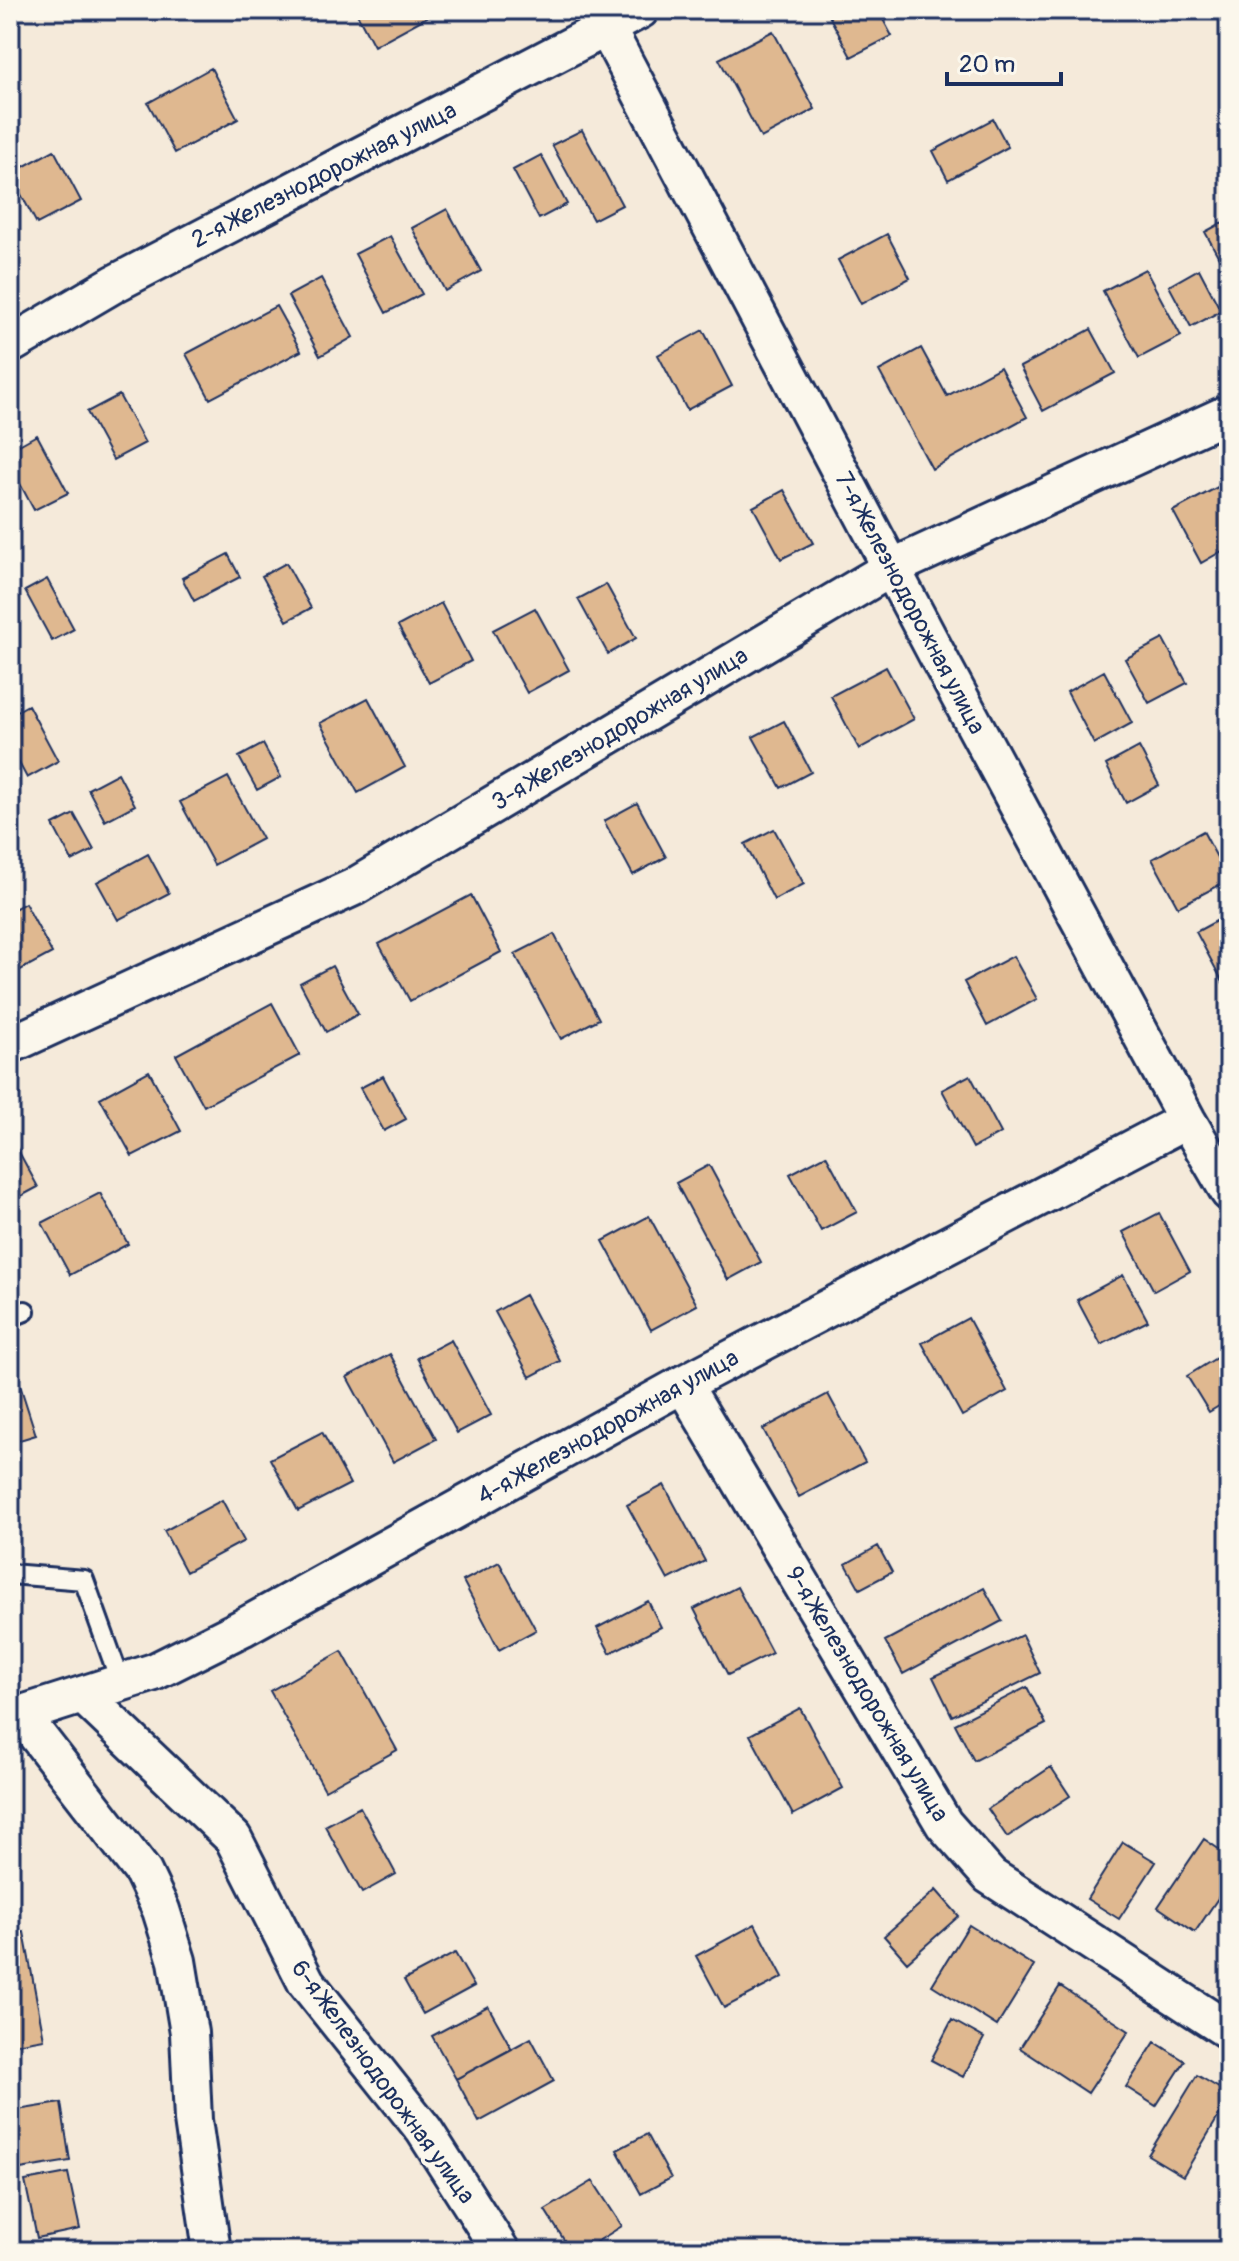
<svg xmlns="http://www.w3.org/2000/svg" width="1239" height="2261" viewBox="0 0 1239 2261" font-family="Pangolin,sans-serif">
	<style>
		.building { fill: #dfb890; stroke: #1b2f5e; stroke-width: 2 }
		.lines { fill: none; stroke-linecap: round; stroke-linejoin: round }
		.lane-casing { stroke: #1b2f5e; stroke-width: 24 }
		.street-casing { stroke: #1b2f5e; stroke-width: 42 }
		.lane { stroke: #fbf7ec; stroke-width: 18 }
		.street { stroke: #fbf7ec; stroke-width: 36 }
		.labels { text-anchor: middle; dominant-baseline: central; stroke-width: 8; stroke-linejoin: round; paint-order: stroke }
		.street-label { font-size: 24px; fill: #1b2f5e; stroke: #fbf7ec }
	</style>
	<rect width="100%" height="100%" fill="#f5eada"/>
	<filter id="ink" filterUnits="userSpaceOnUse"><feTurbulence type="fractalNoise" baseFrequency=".0125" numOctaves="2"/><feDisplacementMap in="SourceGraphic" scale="16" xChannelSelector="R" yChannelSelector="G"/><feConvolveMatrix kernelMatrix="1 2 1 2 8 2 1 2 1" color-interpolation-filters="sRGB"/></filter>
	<g filter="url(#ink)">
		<path class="building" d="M 355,10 L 426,10 L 429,16 L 374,46 Z
			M 826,10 L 878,10 L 892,36 L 851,57 Z
			M 773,31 L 815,109 L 761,138 L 719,59 Z
			M 211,68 L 238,119 L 175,153 L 148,103 Z
			M 993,119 L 1008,147 L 948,180 L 933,151 Z
			M 582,130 L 622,205 L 593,220 L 552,145 Z
			M 54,150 L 81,201 L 37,224 L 10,174 Z
			M 541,155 L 567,204 L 539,219 L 513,170 Z
			M 447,209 L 481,271 L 445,291 L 412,228 Z
			M 1229,219 L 1229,276 L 1205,232 Z
			M 887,234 L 910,278 L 861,304 L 838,260 Z
			M 390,236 L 422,294 L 386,313 L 355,254 Z
			M 1145,269 L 1181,336 L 1139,358 L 1103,291 Z
			M 1199,269 L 1221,311 L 1191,327 L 1169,286 Z
			M 321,278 L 353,337 L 320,356 L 288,296 Z
			M 276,306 L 301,351 L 210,399 L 186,354 Z
			M 1091,329 L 1115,373 L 1043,411 L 1020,367 Z
			M 703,330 L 732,386 L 687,410 L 658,355 Z
			M 921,348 L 947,396 L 1000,367 L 1027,417 L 932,469 L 879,371 Z
			M 119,395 L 145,443 L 113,460 L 87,412 Z
			M 37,435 L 68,493 L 34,510 L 10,465 L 10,450 Z
			M 1229,481 L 1229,547 L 1201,563 L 1173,511 Z
			M 784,490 L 813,543 L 781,559 L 753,507 Z
			M 228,554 L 240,577 L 194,601 L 182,578 Z
			M 286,563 L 311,608 L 287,621 L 262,576 Z
			M 47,579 L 74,629 L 52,641 L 25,591 Z
			M 606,584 L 636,638 L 608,654 L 578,599 Z
			M 441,603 L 471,661 L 429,683 L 398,626 Z
			M 535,608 L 569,670 L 527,693 L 493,630 Z
			M 1163,639 L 1187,683 L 1149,703 L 1125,659 Z
			M 886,667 L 914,719 L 859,749 L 831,696 Z
			M 1104,671 L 1132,723 L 1094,744 L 1067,692 Z
			M 368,698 L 405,767 L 358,793 L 320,723 Z
			M 28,705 L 58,761 L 27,778 L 10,746 L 10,715 Z
			M 784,721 L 811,772 L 781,788 L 753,737 Z
			M 263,744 L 281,777 L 257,790 L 239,757 Z
			M 1139,747 L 1159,785 L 1126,803 L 1106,765 Z
			M 118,773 L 135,805 L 105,821 L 88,789 Z
			M 228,777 L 262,839 L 214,865 L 180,802 Z
			M 637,803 L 666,857 L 633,875 L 604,821 Z
			M 74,814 L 94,850 L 72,861 L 53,825 Z
			M 774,829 L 804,884 L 774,900 L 745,844 Z
			M 1203,831 L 1229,880 L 1178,907 L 1152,859 Z
			M 148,854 L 169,893 L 118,920 L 97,882 Z
			M 471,895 L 501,952 L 410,1001 L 379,944 Z
			M 25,903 L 52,953 L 15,973 L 10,964 L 10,911 Z
			M 1229,914 L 1229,986 L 1226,988 L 1196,932 Z
			M 554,934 L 599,1019 L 561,1039 L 515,954 Z
			M 1013,956 L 1037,999 L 987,1026 L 964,982 Z
			M 332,966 L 358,1014 L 326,1032 L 300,983 Z
			M 272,1003 L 300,1055 L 204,1106 L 176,1055 Z
			M 149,1071 L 181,1131 L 132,1156 L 100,1098 Z
			M 970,1075 L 1001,1133 L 973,1148 L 942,1090 Z
			M 383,1076 L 406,1119 L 384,1131 L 360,1088 Z
			M 13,1141 L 38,1187 L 10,1202 L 10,1143 Z
			M 826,1155 L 857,1212 L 821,1231 L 790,1174 Z
			M 709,1165 L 761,1262 L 728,1280 L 676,1183 Z
			M 100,1193 L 128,1244 L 70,1275 L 42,1223 Z
			M 1159,1213 L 1190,1271 L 1154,1291 L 1123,1232 Z
			M 649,1216 L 697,1305 L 651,1330 L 603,1241 Z
			M 1123,1275 L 1148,1321 L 1101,1345 L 1077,1300 Z
			M 525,1295 L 560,1361 L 530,1377 L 495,1312 Z
			M 968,1318 L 1007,1391 L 962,1416 L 922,1343 Z
			M 451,1340 L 491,1415 L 457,1433 L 417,1358 Z
			M 1229,1350 L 1229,1400 L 1209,1412 L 1187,1376 Z
			M 390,1354 L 436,1439 L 393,1462 L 347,1377 Z
			M 12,1360 L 36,1435 L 10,1443 L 10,1361 Z
			M 828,1394 L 865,1462 L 799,1497 L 763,1429 Z
			M 322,1432 L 350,1484 L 298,1511 L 270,1459 Z
			M 664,1485 L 705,1561 L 668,1580 L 627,1505 Z
			M 222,1500 L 244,1541 L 186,1572 L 164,1531 Z
			M 878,1546 L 892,1572 L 860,1589 L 846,1564 Z
			M 499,1562 L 536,1630 L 499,1650 L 463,1581 Z
			M 737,1587 L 772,1653 L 728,1675 L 694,1609 Z
			M 984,1588 L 1002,1621 L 903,1674 L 885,1641 Z
			M 648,1601 L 661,1627 L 610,1653 L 597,1628 Z
			M 1022,1635 L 1040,1673 L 952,1716 L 933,1677 Z
			M 342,1651 L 397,1750 L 325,1790 L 270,1691 Z
			M 1027,1687 L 1046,1724 L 974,1761 L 955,1724 Z
			M 800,1708 L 843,1788 L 793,1815 L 750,1735 Z
			M 1051,1767 L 1070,1796 L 1007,1837 L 988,1809 Z
			M 360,1807 L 396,1874 L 362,1893 L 325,1826 Z
			M 1204,1839 L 1229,1856 L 1229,1882 L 1195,1932 L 1158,1907 Z
			M 1123,1842 L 1156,1862 L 1119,1919 L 1087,1899 Z
			M 10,1877 L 19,1923 L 10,1925 Z
			M 936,1890 L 959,1916 L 907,1962 L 884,1936 Z
			M 755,1924 L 783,1977 L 724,2008 L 696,1956 Z
			M 969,1925 L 1034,1966 L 997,2026 L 932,1985 Z
			M 24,1932 L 44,2039 L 10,2045 L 10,1935 Z
			M 455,1953 L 474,1986 L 423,2014 L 404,1980 Z
			M 1060,1986 L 1129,2031 L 1088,2093 L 1020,2048 Z
			M 488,2006 L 512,2049 L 456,2079 L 432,2036 Z
			M 952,2020 L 984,2038 L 963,2077 L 931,2060 Z
			M 531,2038 L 554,2081 L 479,2122 L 456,2079 Z
			M 1155,2042 L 1185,2061 L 1156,2106 L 1126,2087 Z
			M 1197,2075 L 1229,2094 L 1229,2099 L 1183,2176 L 1148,2155 Z
			M 61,2103 L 70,2161 L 20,2169 L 11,2111 Z
			M 647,2134 L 671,2178 L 641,2194 L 617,2150 Z
			M 68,2173 L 80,2229 L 37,2238 L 25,2181 Z
			M 593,2181 L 622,2226 L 582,2251 L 571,2251 L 545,2210 Z"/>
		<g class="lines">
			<g class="lane-casing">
				<path id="lane" d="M 10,1317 L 25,1311
					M 10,1574 L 84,1580 L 121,1683"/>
			</g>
			<g class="street-casing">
				<path id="street" d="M 597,10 L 943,666 L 1187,1120 L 1229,1192
					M 10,345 L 114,284 L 640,10
					M 10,1045 L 354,887 L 891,568 L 1229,413
					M 683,1384 L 944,1824 L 990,1876 L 1229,2031
					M 83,1695 L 233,1838 L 306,1982 L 424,2130 L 501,2251
					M 22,1716 L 143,1872 L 161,1910 L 177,1961 L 189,2033 L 193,2120 L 212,2251
					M 10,1718 L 154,1672 L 242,1628 L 683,1384 L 1187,1120"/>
			</g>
			<use href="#lane" class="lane"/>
			<use href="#street" class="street"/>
		</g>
	</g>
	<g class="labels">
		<g class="street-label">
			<text transform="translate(324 175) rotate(-27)">2-я Железнодорожная улица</text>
			<text transform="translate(910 603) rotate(62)">7-я Железнодорожная улица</text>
			<text transform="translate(620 729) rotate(-31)">3-я Железнодорожная улица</text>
			<text transform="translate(608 1427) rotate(-29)">4-я Железнодорожная улица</text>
			<text transform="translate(867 1694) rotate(59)">9-я Железнодорожная улица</text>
			<text transform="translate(383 2082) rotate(54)">6-я Железнодорожная улица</text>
		</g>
	</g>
	<rect width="1239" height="2261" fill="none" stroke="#fbf7ec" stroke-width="40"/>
	<rect x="20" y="20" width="1199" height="2221" fill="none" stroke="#1b2f5e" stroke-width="3" filter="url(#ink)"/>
	<path d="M947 72v12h114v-12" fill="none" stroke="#1b2f5e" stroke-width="4"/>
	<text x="959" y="72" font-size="24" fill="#1b2f5e" stroke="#fbf7ec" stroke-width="6" paint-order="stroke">20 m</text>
</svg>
